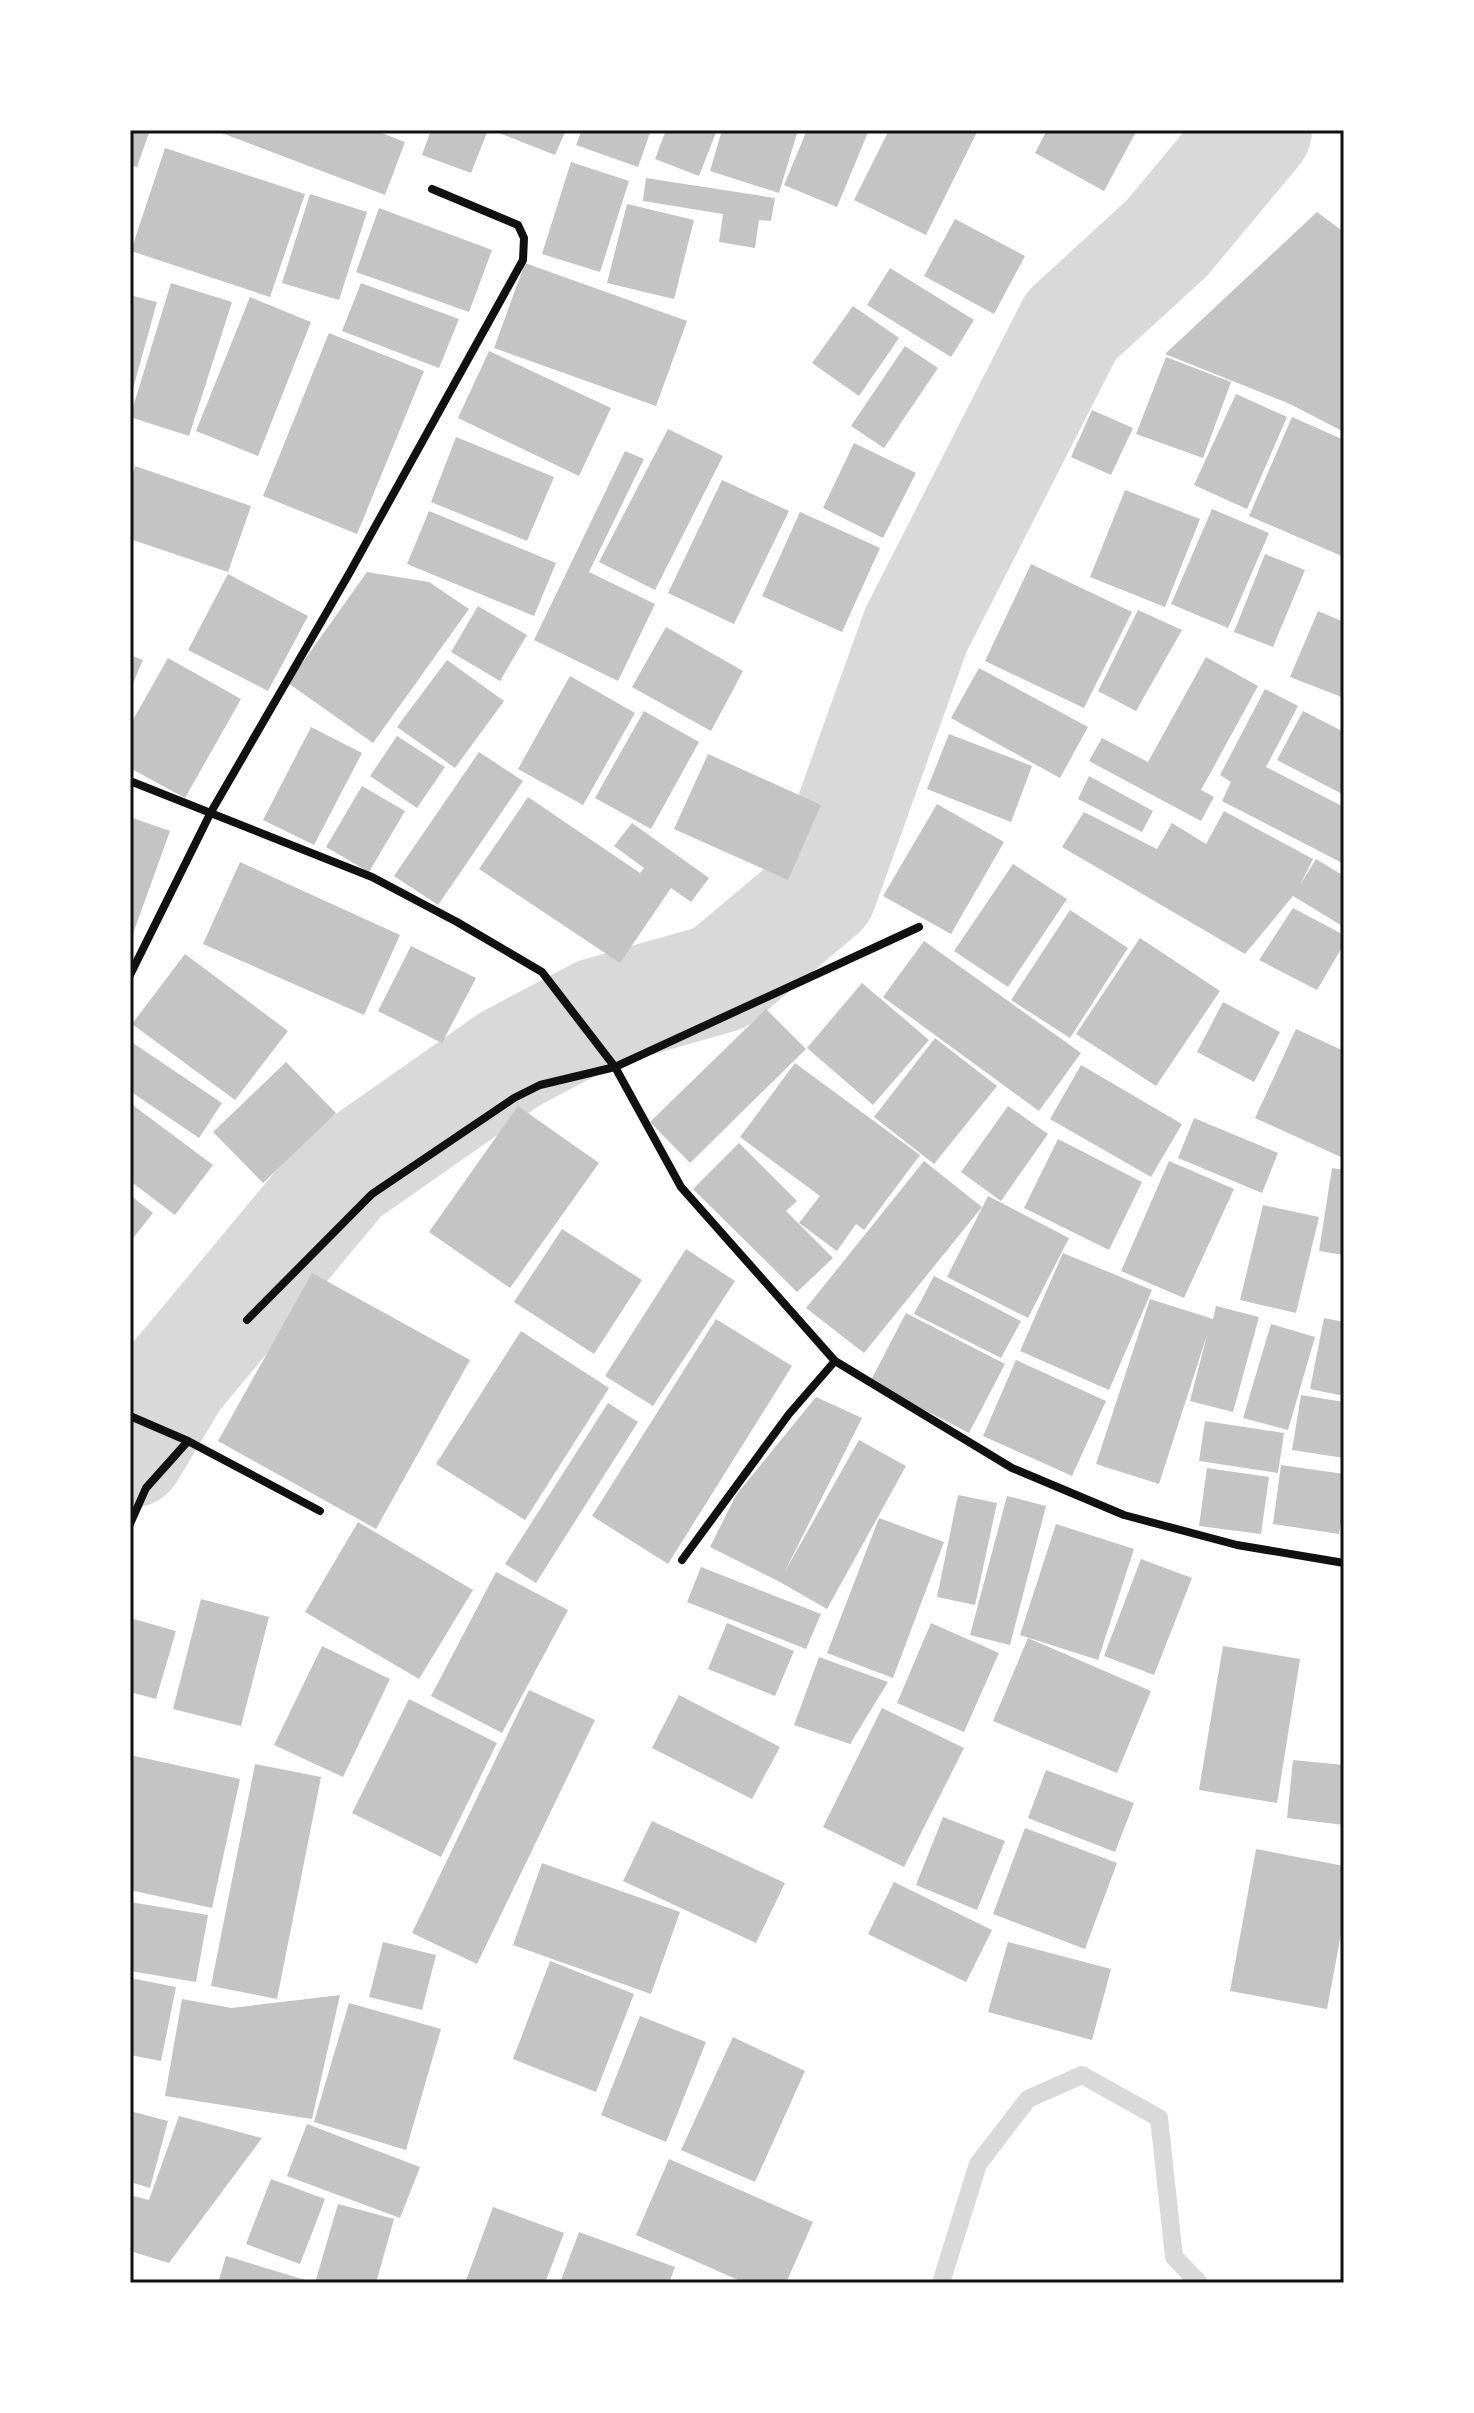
<svg xmlns="http://www.w3.org/2000/svg" width="1474" height="2413" viewBox="0 0 1474 2413" font-family="'Roboto Condensed',sans-serif">
	<style>
		.lines { fill: none; stroke-linecap: round; stroke-linejoin: round }
		.stream { stroke: #d9d9d9; stroke-width: 18 }
		.river { stroke: #d9d9d9; stroke-width: 110 }
		.building { fill: #c4c4c4 }
		.minor { stroke: #111; stroke-width: 8 }
		.neatline { fill: none; stroke: #111; stroke-width: 3 }
	</style>
	<rect width="100%" height="100%" fill="#fff"/>
	<g class="lines">
		<path class="stream" d="M 941,2283 L 978,2164 L 1028,2099 L 1082,2075 L 1159,2118 L 1174,2257 L 1199,2283"/>
		<path class="river" d="M 130,1453 L 175,1378 L 343,1176 L 510,1059 L 597,1013 L 720,978 L 822,892 L 916,630 L 1071,326 L 1167,238 L 1257,130"/>
	</g>
	<path class="building" d="M 130,130 L 150,130 L 137,167 L 130,165 Z
		M 220,130 L 374,130 L 405,142 L 385,195 L 219,132 Z
		M 431,130 L 488,130 L 471,173 L 422,155 Z
		M 500,130 L 566,130 L 555,155 L 499,133 Z
		M 582,130 L 651,130 L 638,167 L 576,145 Z
		M 666,130 L 717,130 L 699,176 L 655,159 Z
		M 722,130 L 798,130 L 779,193 L 710,171 Z
		M 807,130 L 869,130 L 837,207 L 784,185 Z
		M 889,130 L 972,130 L 977,132 L 926,235 L 854,200 Z
		M 1047,130 L 1137,130 L 1104,191 L 1035,153 Z
		M 165,148 L 305,194 L 270,297 L 131,251 Z
		M 571,162 L 629,181 L 600,272 L 542,254 Z
		M 646,178 L 775,198 L 771,221 L 759,220 L 755,248 L 719,242 L 723,214 L 643,201 Z
		M 310,194 L 367,212 L 339,300 L 282,283 Z
		M 627,204 L 694,220 L 674,299 L 607,283 Z
		M 379,208 L 492,250 L 469,312 L 356,272 Z
		M 1317,212 L 1344,232 L 1344,432 L 1290,404 L 1165,354 Z
		M 955,219 L 1025,256 L 994,314 L 924,276 Z
		M 525,263 L 687,321 L 656,406 L 494,348 Z
		M 890,268 L 974,320 L 951,357 L 867,305 Z
		M 171,283 L 232,302 L 189,436 L 130,417 Z
		M 361,283 L 459,319 L 439,368 L 342,331 Z
		M 130,295 L 157,302 L 131,396 L 130,396 Z
		M 250,297 L 311,322 L 258,456 L 196,431 Z
		M 853,306 L 899,338 L 859,396 L 812,363 Z
		M 329,333 L 424,371 L 357,534 L 263,496 Z
		M 905,346 L 938,368 L 884,448 L 851,426 Z
		M 489,351 L 611,408 L 579,476 L 458,418 Z
		M 1166,357 L 1231,382 L 1203,458 L 1136,434 Z
		M 1236,394 L 1287,417 L 1247,509 L 1194,485 Z
		M 1092,410 L 1133,428 L 1111,475 L 1071,457 Z
		M 1292,417 L 1344,440 L 1344,557 L 1249,516 Z
		M 668,429 L 723,456 L 655,590 L 599,562 Z
		M 456,437 L 554,477 L 527,541 L 431,502 Z
		M 854,443 L 916,473 L 883,538 L 823,508 Z
		M 625,451 L 644,459 L 589,572 L 655,604 L 618,681 L 534,640 Z
		M 135,466 L 251,506 L 228,572 L 130,539 L 130,482 Z
		M 722,480 L 789,511 L 734,624 L 668,593 Z
		M 1125,490 L 1200,519 L 1165,607 L 1090,577 Z
		M 1212,509 L 1269,533 L 1228,628 L 1171,604 Z
		M 429,511 L 556,563 L 534,616 L 407,564 Z
		M 800,512 L 880,548 L 842,632 L 762,596 Z
		M 1265,554 L 1305,570 L 1273,647 L 1234,632 Z
		M 1031,564 L 1132,612 L 1084,708 L 985,661 Z
		M 367,572 L 429,582 L 469,609 L 373,743 L 288,683 Z
		M 228,574 L 308,616 L 268,691 L 188,650 Z
		M 478,606 L 527,635 L 500,681 L 451,652 Z
		M 1138,610 L 1182,630 L 1136,711 L 1098,691 Z
		M 1318,611 L 1344,622 L 1344,698 L 1290,677 Z
		M 666,627 L 743,671 L 711,731 L 632,687 Z
		M 130,655 L 143,660 L 130,690 Z
		M 1206,657 L 1258,686 L 1201,790 L 1214,797 L 1201,821 L 1089,761 L 1102,738 L 1148,762 Z
		M 168,658 L 241,699 L 185,798 L 130,768 L 130,725 Z
		M 447,660 L 504,701 L 455,768 L 397,727 Z
		M 979,668 L 1088,727 L 1060,778 L 951,718 Z
		M 570,676 L 635,713 L 583,805 L 518,769 Z
		M 1265,689 L 1298,706 L 1266,767 L 1344,807 L 1344,864 L 1222,801 L 1231,782 L 1220,775 Z
		M 644,711 L 699,742 L 651,829 L 595,798 Z
		M 1303,711 L 1344,732 L 1344,795 L 1277,760 Z
		M 311,727 L 362,753 L 314,845 L 263,820 Z
		M 949,734 L 1032,766 L 1011,822 L 927,789 Z
		M 397,736 L 445,767 L 417,808 L 370,776 Z
		M 479,752 L 523,781 L 438,905 L 394,876 Z
		M 708,754 L 821,805 L 788,880 L 674,829 Z
		M 1089,776 L 1153,811 L 1142,832 L 1078,799 Z
		M 362,786 L 405,811 L 369,872 L 326,847 Z
		M 528,797 L 640,873 L 644,868 L 614,846 L 632,823 L 709,878 L 691,902 L 671,888 L 620,963 L 479,869 Z
		M 937,804 L 1004,842 L 951,934 L 883,896 Z
		M 1224,811 L 1313,859 L 1300,885 L 1316,859 L 1344,876 L 1344,927 L 1293,896 L 1245,954 L 1062,847 L 1084,812 L 1157,849 L 1172,823 L 1206,844 Z
		M 130,817 L 170,831 L 130,942 Z
		M 240,862 L 400,935 L 364,1015 L 203,944 Z
		M 1013,864 L 1067,899 L 1008,987 L 954,951 Z
		M 1293,908 L 1344,935 L 1344,944 L 1317,990 L 1259,960 Z
		M 1070,910 L 1128,948 L 1070,1038 L 1011,1000 Z
		M 1140,938 L 1220,991 L 1156,1086 L 1076,1034 Z
		M 924,941 L 1081,1053 L 1039,1111 L 883,997 Z
		M 411,946 L 476,978 L 442,1043 L 378,1011 Z
		M 185,954 L 288,1031 L 235,1100 L 132,1024 Z
		M 862,983 L 929,1040 L 873,1105 L 807,1048 Z
		M 1223,1002 L 1280,1032 L 1254,1082 L 1197,1052 Z
		M 766,1009 L 806,1049 L 690,1163 L 650,1122 Z
		M 1296,1029 L 1344,1051 L 1343,1158 L 1255,1118 Z
		M 935,1038 L 997,1086 L 934,1164 L 874,1117 Z
		M 130,1041 L 222,1103 L 199,1138 L 130,1091 Z
		M 286,1062 L 336,1113 L 263,1183 L 213,1132 Z
		M 795,1063 L 920,1155 L 864,1230 L 856,1224 L 837,1251 L 799,1223 L 820,1196 L 740,1137 Z
		M 1081,1065 L 1182,1124 L 1151,1177 L 1050,1119 Z
		M 130,1103 L 213,1165 L 175,1215 L 130,1181 Z
		M 518,1106 L 599,1163 L 510,1288 L 429,1232 Z
		M 1008,1106 L 1048,1134 L 1001,1201 L 961,1172 Z
		M 1194,1118 L 1278,1153 L 1262,1193 L 1178,1158 Z
		M 1058,1139 L 1142,1182 L 1109,1250 L 1024,1208 Z
		M 739,1143 L 797,1201 L 786,1211 L 833,1258 L 797,1292 L 693,1189 Z
		M 924,1161 L 982,1207 L 864,1353 L 806,1308 Z
		M 1169,1161 L 1234,1189 L 1184,1298 L 1121,1271 Z
		M 1332,1168 L 1344,1170 L 1344,1255 L 1319,1251 Z
		M 130,1195 L 153,1213 L 130,1242 Z
		M 988,1196 L 1069,1238 L 1028,1318 L 947,1277 Z
		M 1263,1205 L 1319,1217 L 1296,1313 L 1240,1300 Z
		M 562,1229 L 642,1280 L 594,1354 L 514,1302 Z
		M 686,1249 L 735,1281 L 653,1406 L 605,1376 Z
		M 1063,1253 L 1152,1290 L 1109,1390 L 1020,1351 Z
		M 312,1273 L 470,1360 L 376,1529 L 218,1441 Z
		M 934,1276 L 1021,1321 L 1001,1358 L 914,1314 Z
		M 1150,1299 L 1213,1319 L 1216,1306 L 1259,1317 L 1233,1412 L 1190,1401 L 1207,1335 L 1159,1484 L 1096,1464 Z
		M 906,1313 L 1005,1364 L 969,1433 L 870,1382 Z
		M 1324,1318 L 1344,1322 L 1344,1396 L 1310,1389 Z
		M 716,1319 L 792,1366 L 668,1564 L 592,1516 Z
		M 1271,1324 L 1315,1337 L 1288,1430 L 1243,1418 Z
		M 521,1331 L 609,1388 L 525,1520 L 436,1464 Z
		M 1016,1360 L 1106,1401 L 1072,1476 L 983,1436 Z
		M 1301,1395 L 1344,1402 L 1344,1458 L 1292,1450 Z
		M 816,1397 L 862,1418 L 784,1573 L 859,1440 L 906,1466 L 827,1609 L 780,1582 L 710,1547 L 736,1495 Z
		M 608,1403 L 638,1422 L 536,1583 L 505,1564 Z
		M 1205,1421 L 1284,1433 L 1278,1473 L 1199,1461 Z
		M 1281,1465 L 1344,1474 L 1344,1504 L 1339,1534 L 1273,1524 Z
		M 1207,1468 L 1269,1477 L 1261,1534 L 1199,1526 Z
		M 958,1495 L 997,1503 L 975,1605 L 937,1597 Z
		M 1007,1496 L 1046,1506 L 1010,1645 L 970,1635 Z
		M 879,1518 L 944,1542 L 893,1678 L 827,1653 Z
		M 358,1522 L 473,1590 L 419,1679 L 305,1612 Z
		M 1056,1524 L 1134,1549 L 1098,1660 L 1020,1635 Z
		M 1141,1559 L 1192,1578 L 1154,1675 L 1104,1656 Z
		M 701,1567 L 821,1614 L 806,1649 L 687,1602 Z
		M 496,1572 L 568,1610 L 502,1733 L 431,1696 Z
		M 201,1599 L 269,1617 L 241,1726 L 173,1709 Z
		M 130,1618 L 176,1631 L 156,1699 L 130,1692 Z
		M 727,1623 L 794,1651 L 775,1696 L 708,1669 Z
		M 931,1623 L 999,1653 L 964,1732 L 897,1703 Z
		M 1028,1638 L 1151,1691 L 1117,1773 L 993,1721 Z
		M 322,1646 L 390,1679 L 343,1777 L 274,1745 Z
		M 1223,1646 L 1300,1659 L 1277,1803 L 1199,1790 Z
		M 819,1657 L 888,1682 L 850,1744 L 794,1725 Z
		M 529,1690 L 595,1720 L 477,1964 L 412,1933 Z
		M 679,1695 L 780,1747 L 752,1799 L 652,1748 Z
		M 409,1699 L 497,1743 L 441,1857 L 352,1813 Z
		M 882,1708 L 964,1748 L 904,1867 L 823,1827 Z
		M 130,1755 L 240,1779 L 212,1908 L 130,1890 Z
		M 1293,1760 L 1344,1765 L 1344,1825 L 1287,1818 Z
		M 255,1764 L 321,1777 L 277,1999 L 211,1986 Z
		M 1046,1770 L 1134,1803 L 1115,1852 L 1028,1818 Z
		M 943,1817 L 1005,1841 L 977,1910 L 916,1885 Z
		M 652,1821 L 785,1883 L 756,1943 L 623,1881 Z
		M 1025,1828 L 1117,1863 L 1085,1949 L 993,1914 Z
		M 1256,1849 L 1344,1866 L 1344,1918 L 1327,2009 L 1230,1991 Z
		M 542,1863 L 680,1912 L 651,1994 L 513,1945 Z
		M 894,1882 L 992,1930 L 966,1982 L 868,1934 Z
		M 130,1902 L 208,1915 L 196,1982 L 130,1971 Z
		M 383,1942 L 436,1955 L 422,2010 L 369,1997 Z
		M 1008,1942 L 1111,1969 L 1092,2040 L 988,2012 Z
		M 550,1961 L 634,1994 L 596,2092 L 513,2059 Z
		M 130,1978 L 176,1987 L 161,2061 L 130,2055 Z
		M 340,1995 L 312,2119 L 165,2096 L 182,1999 L 232,2008 Z
		M 349,2003 L 441,2029 L 406,2150 L 314,2122 Z
		M 640,2016 L 706,2042 L 666,2142 L 601,2115 Z
		M 733,2037 L 805,2071 L 755,2182 L 681,2150 Z
		M 130,2111 L 168,2121 L 150,2188 L 130,2182 Z
		M 179,2116 L 262,2138 L 169,2263 L 130,2251 L 130,2195 L 149,2200 Z
		M 307,2124 L 420,2167 L 400,2218 L 287,2176 Z
		M 669,2159 L 813,2222 L 786,2283 L 745,2283 L 636,2235 Z
		M 271,2179 L 325,2199 L 300,2264 L 246,2244 Z
		M 338,2204 L 394,2219 L 376,2283 L 315,2283 Z
		M 493,2207 L 564,2233 L 545,2283 L 465,2283 Z
		M 579,2232 L 675,2267 L 669,2283 L 560,2283 Z
		M 226,2256 L 312,2282 L 312,2283 L 218,2283 Z"/>
	<g class="lines">
		<path class="minor" d="M 130,781 L 372,877 L 457,922 L 542,972 L 615,1067 L 681,1187 L 835,1361 L 1012,1468 L 1124,1515 L 1237,1545 L 1344,1563
			M 130,975 L 211,812 L 350,572 L 523,260 L 524,238 L 518,225 L 432,189
			M 247,1320 L 372,1194 L 514,1098 L 540,1085 L 615,1067 L 919,927
			M 130,1416 L 188,1441 L 320,1511
			M 130,1524 L 146,1488 L 188,1441
			M 682,1560 L 789,1414 L 835,1361"/>
	</g>
	<rect width="1474" height="2413" fill="none" stroke="#ffffff" stroke-width="264"/>
	<rect x="132" y="132" width="1210" height="2149" class="neatline"/>
</svg>
